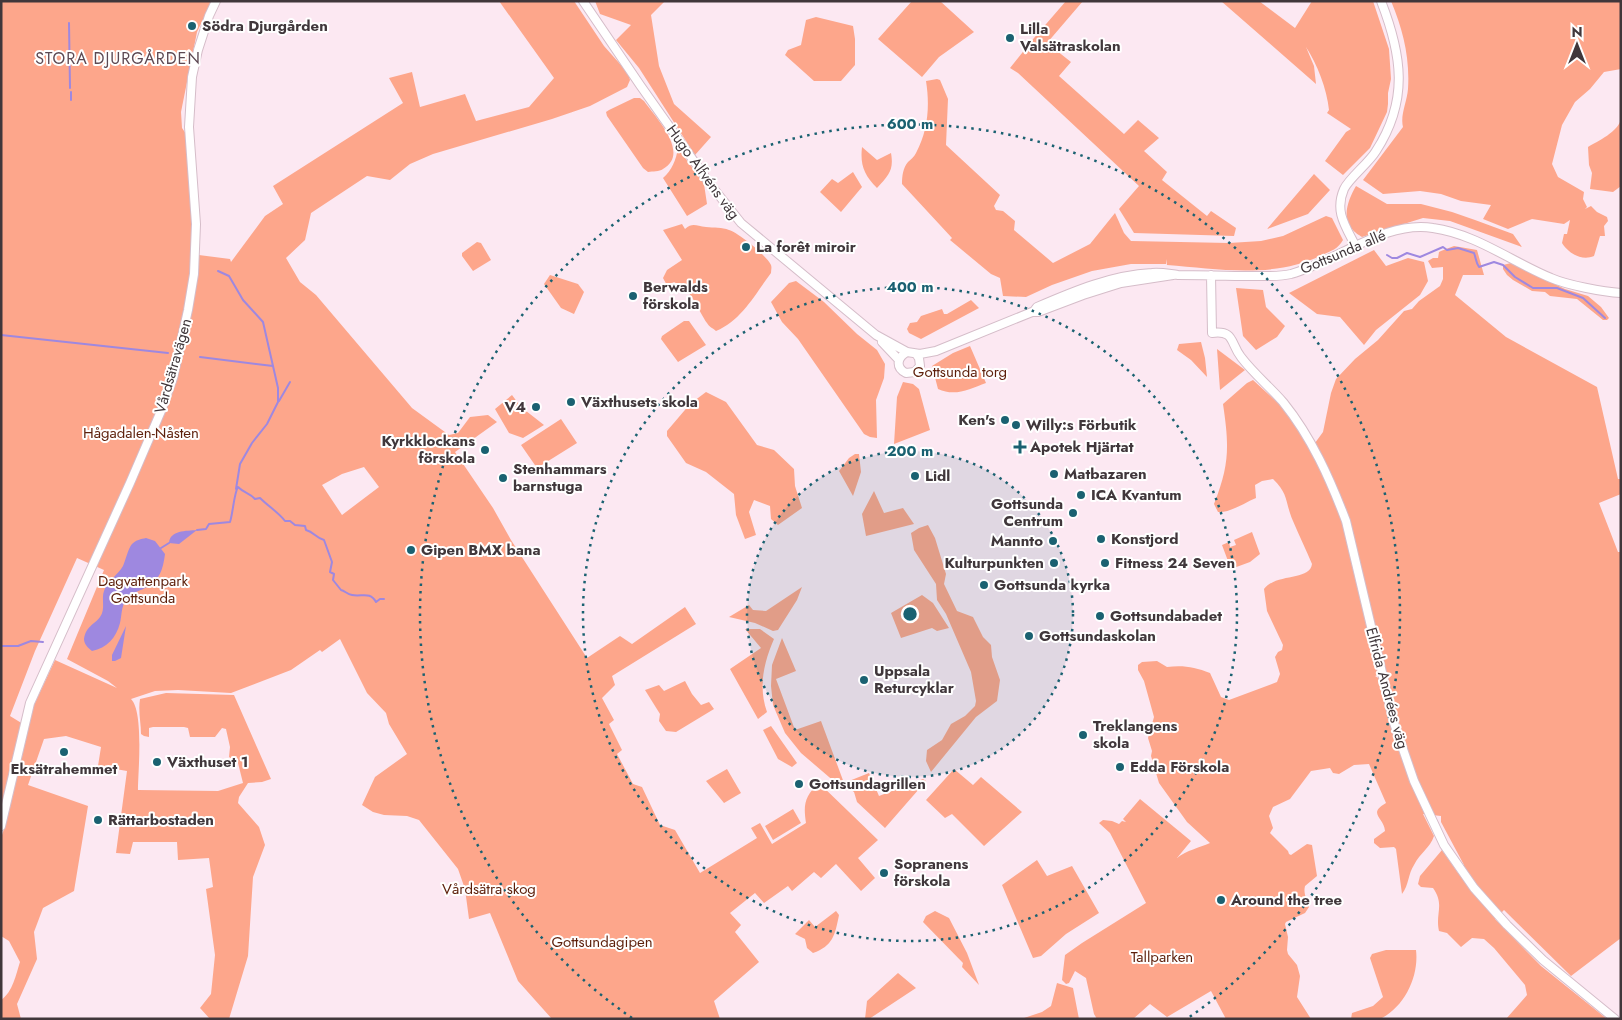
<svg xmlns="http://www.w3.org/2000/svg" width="1622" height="1020" viewBox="0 0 1622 1020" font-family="Jost,sans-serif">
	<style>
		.green { fill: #fda68b; fill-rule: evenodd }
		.water { fill: #9e88e0 }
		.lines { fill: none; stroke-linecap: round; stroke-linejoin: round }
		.stream { stroke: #9e88e0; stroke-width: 2 }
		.tertiary-casing { stroke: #d5bdc9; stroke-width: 10 }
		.tertiary { stroke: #fff; stroke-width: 8 }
		.ring { fill: none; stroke: #1a6171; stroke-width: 2.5; stroke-dasharray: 2.5 5 }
		.poi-dot { fill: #1a6171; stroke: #fff; stroke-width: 2 }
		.labels { text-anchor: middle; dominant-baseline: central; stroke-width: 4; stroke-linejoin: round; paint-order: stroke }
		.poi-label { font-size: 15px; font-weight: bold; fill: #40373b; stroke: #fff; text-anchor: start }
		.street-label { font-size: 15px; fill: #40373b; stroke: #fff }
		.park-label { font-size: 15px; fill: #5d1f0a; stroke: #fff }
		.neighbourhood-label { font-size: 16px; letter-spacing: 1px; fill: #5d4953; stroke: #fff }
		.centre { fill: #1a6171; stroke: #fff; stroke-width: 2.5 }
		.ring-label { font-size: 15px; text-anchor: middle; font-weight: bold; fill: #1a6171; stroke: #fff; stroke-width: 4; stroke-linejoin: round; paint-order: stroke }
	</style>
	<rect width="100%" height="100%" fill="#fce8f2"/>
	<path class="green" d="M 1,1 L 212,1 L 197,32 L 181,112 L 182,128 L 186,134 L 192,209 L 191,254 L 230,259 L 231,262 L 265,216 L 283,204 L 273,186 L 403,103 L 389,78 L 412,72 L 420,107 L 465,94 L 476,121 L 529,107 L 554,78 L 499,1 L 574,1 L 604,46 L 628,73 L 630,80 L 627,87 L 590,106 L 552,119 L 433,154 L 410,164 L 390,180 L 367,176 L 311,213 L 305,240 L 286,258 L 300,282 L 316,295 L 412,408 L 449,435 L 458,433 L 470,417 L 488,415 L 497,422 L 455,452 L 493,508 L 511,540 L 587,658 L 620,636 L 632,644 L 685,607 L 696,624 L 612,676 L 615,685 L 602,698 L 614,720 L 609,724 L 622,750 L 617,754 L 633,784 L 642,787 L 660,825 L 675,830 L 700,873 L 757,838 L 751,828 L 760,823 L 772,844 L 806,823 C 803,804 805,796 819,783 L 878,840 L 858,858 L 875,878 L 861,891 L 836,864 L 821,878 L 814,872 L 792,891 L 788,886 L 764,903 L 755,893 L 730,913 L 741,925 L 735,932 L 759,962 L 714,1001 L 720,1019 L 552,1019 L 518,981 L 490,913 L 469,919 L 465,889 L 458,869 L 419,820 L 407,816 L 384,815 L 373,812 L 362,805 L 375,777 L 407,754 L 389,724 L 386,713 L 367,693 L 340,639 L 322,652 L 320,650 L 291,670 L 231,693 L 178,690 L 155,691 L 131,699 C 144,712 138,771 138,790 L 218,791 L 243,783 L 238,763 L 229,757 L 230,747 L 226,729 L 222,728 L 215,737 L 190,737 L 188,728 L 184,727 L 153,727 L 149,728 L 149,737 L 144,736 L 141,734 C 141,723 138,711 140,699 L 166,693 L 234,695 L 271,779 L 262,782 L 248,783 L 239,797 L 238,803 L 259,827 L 265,845 L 253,877 L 248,956 L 229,1019 L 210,1019 L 200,1008 L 211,994 L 215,955 L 206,889 L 213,887 L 209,858 L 178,860 L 177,842 L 133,842 L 130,854 L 116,853 L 127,771 L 98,766 L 101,747 L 66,736 L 44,739 L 28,785 L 88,806 L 74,891 L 43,908 L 34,932 L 37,959 L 17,1004 L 21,1019 L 1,1019 L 1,1000 C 13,992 16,974 20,962 L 9,941 L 1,936 L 1,838 L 7,820 L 34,705 L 55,660 L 117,688 L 108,681 L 67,659 L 104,570 L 77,558 L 35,651 L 10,716 L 23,724 L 1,813 ZM 364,467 L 379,487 L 342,515 L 322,485 L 342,474 Z
		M 595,1 L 665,1 L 651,15 L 659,66 L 674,104 L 711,137 L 695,155 L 639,68 L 616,40 L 631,25 L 600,14 Z
		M 912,1 L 940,1 L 974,32 L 939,57 L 922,77 L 878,39 Z
		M 1066,1 L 1083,1 L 1047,43 L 1071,62 L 1059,76 L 1124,134 L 1138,120 L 1159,138 L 1144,151 L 1167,172 L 1162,180 L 1207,216 L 1211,211 L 1236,228 L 1234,236 L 1134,233 L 1119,209 L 1139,186 L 1018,73 L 1010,68 L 1034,38 Z
		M 1221,1 L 1259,1 L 1295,28 L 1312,1 L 1373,1 L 1389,49 L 1391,79 L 1388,93 L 1388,104 L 1387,112 L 1370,148 L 1343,175 L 1325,161 L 1346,132 L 1351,129 L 1327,113 L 1329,110 C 1327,89 1317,64 1306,47 L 1314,66 L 1316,84 Z
		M 1391,1 L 1621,1 L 1621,69 L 1604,72 L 1590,89 L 1575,102 L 1562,125 L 1552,164 L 1558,177 L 1584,192 L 1583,199 L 1587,207 L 1585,209 L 1591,206 L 1597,212 L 1607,217 L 1608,221 L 1604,226 L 1605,236 L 1600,236 L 1594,256 C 1582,261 1569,254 1562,243 L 1564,234 L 1567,234 L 1570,220 L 1564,224 L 1532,219 L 1508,229 L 1483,219 L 1491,205 L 1461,201 L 1441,194 L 1420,191 L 1383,194 L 1363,180 L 1403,127 C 1400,115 1407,102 1408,89 C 1410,57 1403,30 1391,1 Z
		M 816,17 L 853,26 L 855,39 L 855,65 L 841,81 L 814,81 L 785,55 L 788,50 L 801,45 L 806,20 Z
		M 937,79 L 940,80 L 948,99 L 946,145 L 1000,195 L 994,206 L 996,210 L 1003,211 L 1015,221 L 1014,230 L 1053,263 L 1090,244 L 1115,213 L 1124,233 L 1131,241 L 1229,243 L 1261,241 L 1283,236 L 1326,216 L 1332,218 L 1343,240 C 1338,249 1331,251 1322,255 C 1274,279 1218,269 1167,265 L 1166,259 L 1166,264 L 1131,264 L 1092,271 L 1052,285 L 1026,297 L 1003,296 L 1000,278 L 991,274 L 950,240 L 952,238 L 902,184 C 902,176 903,168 908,162 C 911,159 914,157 916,153 C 928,131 930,106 926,81 Z
		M 634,98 L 640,98 L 644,101 C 655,117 691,153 663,169 C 659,172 653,171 648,172 L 643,168 L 607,116 L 606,112 L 609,110 Z
		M 1621,119 L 1621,186 L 1613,192 L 1590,189 L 1592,173 L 1589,165 L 1588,147 C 1598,141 1618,132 1621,119 Z
		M 862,147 L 877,160 L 891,153 C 894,170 889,175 877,188 C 864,175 860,165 862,147 Z
		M 678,148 L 704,184 L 707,204 L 687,216 L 663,178 C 672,170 676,160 678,148 Z
		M 853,172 L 862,187 L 841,212 L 820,192 L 832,179 L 838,183 Z
		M 1314,174 L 1330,190 L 1308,214 L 1267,229 Z
		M 1356,186 L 1387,204 L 1421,204 L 1452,212 L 1475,220 L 1513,234 L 1522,247 L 1450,221 L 1423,218 L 1362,237 C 1359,235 1354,232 1352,229 C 1341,217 1349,198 1356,186 Z
		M 682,224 L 685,229 C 693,222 696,226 706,227 C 714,228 722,227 729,230 C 739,233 767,256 771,265 C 772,268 771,270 771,273 C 755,294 742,320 716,331 C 713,328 709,327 707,323 C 699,312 687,279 671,283 L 670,291 L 663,278 L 667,270 L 682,260 L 663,230 Z
		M 477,242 L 481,243 L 491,260 L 473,271 L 462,256 L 462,253 Z
		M 1454,246 L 1477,250 L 1484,275 L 1463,275 L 1455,295 L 1506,337 L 1597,387 L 1618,479 L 1621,479 L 1621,494 L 1599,503 L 1618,552 L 1621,552 L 1621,938 L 1571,976 L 1504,910 L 1495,919 L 1541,966 L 1607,1019 L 1506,1019 L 1527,995 L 1525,985 L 1494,948 L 1484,939 L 1472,938 L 1461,947 L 1447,933 L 1439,931 C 1435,913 1445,905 1433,888 L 1421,887 L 1418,884 L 1420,876 L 1442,850 L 1458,873 L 1464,865 L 1441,822 L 1441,816 L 1423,814 L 1434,836 C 1430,848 1420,853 1414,865 C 1408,874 1409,885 1402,894 L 1396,849 L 1394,847 L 1380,848 L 1374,843 L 1374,839 L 1385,831 C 1384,817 1367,814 1386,803 L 1369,764 L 1354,765 L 1339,774 L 1333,773 L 1330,768 L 1311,771 L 1290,799 L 1273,807 L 1269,816 L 1273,828 L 1270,833 L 1288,851 L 1289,854 L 1291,855 L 1307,844 L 1312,845 L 1317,876 L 1305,886 C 1303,894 1307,899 1309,907 L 1305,913 L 1286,922 L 1285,924 L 1288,937 L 1287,950 L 1288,954 L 1297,965 L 1300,976 L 1297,997 L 1311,1019 L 1226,1019 L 1211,991 L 1167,1017 L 1150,1004 L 1133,1019 L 1097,1019 L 1094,1014 L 1086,978 L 1075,971 L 1069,983 L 1066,984 L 1062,980 L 1065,955 L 1082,943 L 1146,903 L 1110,833 L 1099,823 L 1103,820 L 1112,821 L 1119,824 L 1122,821 L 1126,822 L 1123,819 L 1140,799 L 1191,841 L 1177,858 C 1187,850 1199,848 1210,843 L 1187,822 L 1159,783 L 1151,756 L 1152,751 L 1148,738 L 1154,717 L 1144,681 L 1138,670 L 1138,665 L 1142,662 L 1157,661 L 1167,667 C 1183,665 1195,667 1210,673 L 1221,697 L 1229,700 L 1277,682 L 1280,674 L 1275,657 L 1278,652 L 1282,650 L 1283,645 L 1267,611 L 1264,589 C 1276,573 1310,581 1312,564 C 1306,550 1299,535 1293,521 C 1285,503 1289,494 1273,479 L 1262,481 L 1255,485 L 1256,498 C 1244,503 1230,513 1218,512 L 1214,504 C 1230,464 1229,445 1223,404 L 1247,383 L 1253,380 L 1279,404 L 1295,425 L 1310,447 L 1331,492 L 1342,523 L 1378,675 L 1375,676 L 1387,683 C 1368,602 1355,517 1315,443 L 1323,432 L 1331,393 L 1336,379 L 1355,359 L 1378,340 L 1404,311 L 1412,309 L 1419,301 L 1440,286 L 1443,279 L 1443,267 L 1432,268 L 1428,261 L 1433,258 L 1438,258 L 1439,252 L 1441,251 Z
		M 1374,250 L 1386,266 L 1408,258 L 1424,262 L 1428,281 L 1420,295 L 1376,330 L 1364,345 L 1340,317 L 1317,314 L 1289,293 Z
		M 1511,263 L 1565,289 L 1588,296 L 1601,307 L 1609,318 L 1607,320 L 1603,320 L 1577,299 L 1550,296 L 1545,292 L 1532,291 L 1513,280 L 1507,275 L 1503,269 L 1503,265 Z
		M 550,275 L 578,284 L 584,292 L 574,314 L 561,308 L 544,284 Z
		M 796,281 L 824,302 L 857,334 L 877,350 L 885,364 L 884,378 L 876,400 L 877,438 L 870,437 L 864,434 L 798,339 L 782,322 L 771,302 L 789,283 Z
		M 1236,288 L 1263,290 L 1266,307 L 1285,326 L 1277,337 L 1256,350 L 1243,336 Z
		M 971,300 L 979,308 L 921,339 L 909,333 L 907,329 L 910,323 L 917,322 L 921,316 L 942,309 L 944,314 L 947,314 Z
		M 684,321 L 689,321 L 706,345 L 678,362 L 661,339 L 662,336 Z
		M 1201,342 L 1205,358 L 1207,377 L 1191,360 L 1177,350 L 1179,344 Z
		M 970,346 L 986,383 C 970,389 955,397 938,389 L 932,366 L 953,353 Z
		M 1217,349 L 1245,370 L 1220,390 Z
		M 903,382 L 913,384 L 919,389 L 930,430 L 894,444 L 897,397 Z
		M 706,392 L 726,402 L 757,445 L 774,450 L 794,469 L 795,486 L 802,508 L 778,525 L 771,519 L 770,506 L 754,500 L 749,512 L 756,535 L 745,539 L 736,515 L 734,494 L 706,472 L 686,463 L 667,436 L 667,431 L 690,404 Z
		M 512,395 L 521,407 L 544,425 L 523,438 L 509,433 L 495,409 Z
		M 561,419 L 577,443 L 537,468 L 521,445 Z
		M 855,454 L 859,454 L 861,472 L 853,496 L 839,471 L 849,458 Z
		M 874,491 L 884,513 L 903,508 L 914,524 L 866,536 L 862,514 Z
		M 928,525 L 935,538 L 946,574 L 944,584 L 957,611 L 973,617 L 983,637 L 991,645 L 992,657 L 1000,680 L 997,701 L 976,717 L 931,772 L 926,761 L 927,750 L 942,740 L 951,724 L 965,716 L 975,706 L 976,701 L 971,672 L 946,614 L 937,600 L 936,584 L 914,550 L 911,533 L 919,528 Z
		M 1252,532 L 1260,554 L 1250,562 L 1231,569 L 1222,545 L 1229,542 L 1230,547 L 1236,545 L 1234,540 Z
		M 802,587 L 797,600 L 778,630 L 773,631 L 755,623 L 729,617 L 749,605 L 753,610 L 766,611 Z
		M 922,595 L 933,603 L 949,628 L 937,631 L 932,628 L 901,638 L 891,613 Z
		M 745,629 L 760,629 L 774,639 C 764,662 758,687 767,712 L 758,719 L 730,669 L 761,648 Z
		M 782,638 L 796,671 L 776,679 L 795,730 L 821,721 L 844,783 L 869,773 L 879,796 L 923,779 L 926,781 L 885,828 L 857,802 L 854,792 L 845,785 L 836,783 L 801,753 L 785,733 L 773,705 L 771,686 L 772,665 Z
		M 685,681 L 692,694 L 701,705 L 709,702 L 714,709 L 676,732 L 666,731 L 659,721 L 660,714 L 645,690 L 659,685 L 664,691 Z
		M 771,726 L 797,763 L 792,767 L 778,759 L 763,730 Z
		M 727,769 L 741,793 L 724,803 L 706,781 Z
		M 954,769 L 973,785 L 981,777 L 1022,812 L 984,846 L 952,814 L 945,818 L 926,800 Z
		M 793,809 L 801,823 L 773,840 L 765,826 Z
		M 1037,860 L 1047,876 L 1072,866 L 1099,913 L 1066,934 L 1041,956 L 1033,958 L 1002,885 Z
		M 836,911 L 839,915 C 835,935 833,946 813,953 L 807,948 L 805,939 L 795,934 L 809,920 L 815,927 Z
		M 935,911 L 949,918 L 967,953 L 979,985 L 962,967 L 963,963 L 923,922 L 926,916 Z
		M 1386,950 L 1416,950 C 1419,975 1406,1005 1382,1018 C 1375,1020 1359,1019 1351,1019 L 1352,1013 L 1373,1006 L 1383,997 L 1370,958 L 1372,954 Z
		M 898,973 L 916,988 L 869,1019 L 865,1019 L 867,1001 Z
		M 1057,983 L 1073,988 L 1079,1019 L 1021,1019 L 1042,1012 L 1051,1006 Z"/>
	<path class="water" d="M 197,530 L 179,544 L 169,543 C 170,530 186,531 197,530 Z
		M 146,538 L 155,541 L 165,554 C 163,569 160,581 145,588 C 137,592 131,593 126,600 C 121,607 122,615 120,623 C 116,638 107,648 92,651 C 88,648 84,644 84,639 C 86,626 94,625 100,617 C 106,609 101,599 104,591 C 107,581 118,575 123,566 C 126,559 128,549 132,544 C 136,540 141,539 146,538 Z
		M 126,626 L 121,658 L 115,661 L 112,661 L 112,655 Z"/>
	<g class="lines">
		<path class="stream" d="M 69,23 L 70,88
			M 71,92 L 71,100
			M 1387,255 L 1392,258 L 1397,258 L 1407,253 L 1420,257 L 1443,247 L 1447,250 L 1458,248 L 1474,253 C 1476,258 1476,263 1479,267 L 1494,262 L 1503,265 L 1515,277 L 1533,288 L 1557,288 L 1583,298 L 1605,318
			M 218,271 L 229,276 L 243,300 L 263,322 L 278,388 L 278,402 L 267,424 L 252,443 L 240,464 L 236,489
			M 1,335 L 168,353
			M 200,357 L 273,366
			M 279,401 L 290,382
			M 197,530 L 206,529 L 209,524 L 230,522 C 233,513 234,493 238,487 C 244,493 250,493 255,499 L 260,498 C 268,506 279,513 285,521 L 290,521 L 295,525 L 305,526 L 306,530 C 314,532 316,538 324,540 L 332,562 L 330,572 L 334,574 L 333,580 L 341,590 C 345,591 347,594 352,595 C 362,597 370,591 376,602 L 380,599 L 384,599
			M 161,548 L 169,543
			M 1,646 L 18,646 L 31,641 L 43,642"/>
		<g class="tertiary-casing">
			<path id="tertiary" d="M 583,1 L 640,85 L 710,184 L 741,223 L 876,335 L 907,352 L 920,354 L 936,351 L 1032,312 L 1038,312 L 1083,295 L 1121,283 L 1173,275
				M 1356,247 C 1346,227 1334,212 1344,189 C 1349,178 1369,163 1376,151 C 1409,100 1402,55 1381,1
				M 1211,275 L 1212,333 C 1235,330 1230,343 1241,357 C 1253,373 1270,387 1283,402 C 1312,438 1330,479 1346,521 L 1394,723 L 1414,781 L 1444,845 L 1474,888 L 1507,925 L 1543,960 L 1615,1019
				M 1034,311 L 1037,307 C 1074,291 1112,275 1152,273 C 1161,272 1169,274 1178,275 C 1202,275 1226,276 1250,276 C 1264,276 1278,277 1291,274 C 1337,261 1385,220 1433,228 C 1476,234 1512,262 1551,278 C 1567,285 1603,292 1621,293
				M 882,342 L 899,360
				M 907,352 C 896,358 896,368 906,373 L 915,372 L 920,366 L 919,358 L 916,354
				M 1,826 L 30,703 L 130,483 L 161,411 L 173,378 L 188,310 L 194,274 L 196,224 L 189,127 L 192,77 L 198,50 L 209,16 L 216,1"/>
		</g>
		<use href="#tertiary" class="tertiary"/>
	</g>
	<circle cx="910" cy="614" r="163" fill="#1a6171" fill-opacity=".12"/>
	<g class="ring">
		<circle cx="910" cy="614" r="163"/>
		<circle cx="910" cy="614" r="327"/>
		<path d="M632 1018A490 490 0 1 1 1188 1018"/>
	</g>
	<g class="poi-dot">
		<circle cx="192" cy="26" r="5"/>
		<circle cx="1010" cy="38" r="5"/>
		<circle cx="746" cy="247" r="5"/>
		<circle cx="633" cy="296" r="5"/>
		<circle cx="571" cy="402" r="5"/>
		<circle cx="536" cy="407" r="5"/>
		<circle cx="1005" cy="420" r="5"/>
		<circle cx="1016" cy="425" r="5"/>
		<path d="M1017.5 439.5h5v5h5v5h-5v5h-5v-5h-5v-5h5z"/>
		<circle cx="485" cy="450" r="5"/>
		<circle cx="1054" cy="474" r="5"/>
		<circle cx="915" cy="476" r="5"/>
		<circle cx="503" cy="478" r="5"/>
		<circle cx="1081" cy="495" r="5"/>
		<circle cx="1073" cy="513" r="5"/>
		<circle cx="1101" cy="539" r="5"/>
		<circle cx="1053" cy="541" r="5"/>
		<circle cx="411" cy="550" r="5"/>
		<circle cx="1054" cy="563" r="5"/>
		<circle cx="1105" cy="563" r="5"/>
		<circle cx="984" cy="585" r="5"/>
		<circle cx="1100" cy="616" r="5"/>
		<circle cx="1029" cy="636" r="5"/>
		<circle cx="864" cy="680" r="5"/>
		<circle cx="1083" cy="735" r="5"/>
		<circle cx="64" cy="752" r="5"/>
		<circle cx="157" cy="762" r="5"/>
		<circle cx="1120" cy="767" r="5"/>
		<circle cx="799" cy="784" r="5"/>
		<circle cx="98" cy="820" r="5"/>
		<circle cx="884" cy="873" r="5"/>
		<circle cx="1221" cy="900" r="5"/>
	</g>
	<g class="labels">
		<g class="poi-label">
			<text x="202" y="26">Södra Djurgården</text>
			<text x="1020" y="29">Lilla<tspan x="1020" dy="17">Valsätraskolan</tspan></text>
			<text x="756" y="247">La forêt miroir</text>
			<text x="643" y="287">Berwalds<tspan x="643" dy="17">förskola</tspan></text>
			<text x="581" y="402">Växthusets skola</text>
			<text x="526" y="407" text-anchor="end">V4</text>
			<text x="995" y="420" text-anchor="end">Ken's</text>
			<text x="1026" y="425">Willy:s Förbutik</text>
			<text x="475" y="441" text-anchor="end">Kyrkklockans<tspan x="475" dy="17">förskola</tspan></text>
			<text x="1030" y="447">Apotek Hjärtat</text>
			<text x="513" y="469">Stenhammars<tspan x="513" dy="17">barnstuga</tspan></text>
			<text x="1064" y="474">Matbazaren</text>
			<text x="925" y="476">Lidl</text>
			<text x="1091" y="495">ICA Kvantum</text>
			<text x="1063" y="504" text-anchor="end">Gottsunda<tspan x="1063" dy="17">Centrum</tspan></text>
			<text x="1111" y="539">Konstjord</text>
			<text x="1043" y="541" text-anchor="end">Mannto</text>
			<text x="421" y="550">Gipen BMX bana</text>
			<text x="1044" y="563" text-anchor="end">Kulturpunkten</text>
			<text x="1115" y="563">Fitness 24 Seven</text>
			<text x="994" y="585">Gottsunda kyrka</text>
			<text x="1110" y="616">Gottsundabadet</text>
			<text x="1039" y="636">Gottsundaskolan</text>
			<text x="874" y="671">Uppsala<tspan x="874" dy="17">Returcyklar</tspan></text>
			<text x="1093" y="726">Treklangens<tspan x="1093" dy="17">skola</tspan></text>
			<text x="167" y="762">Växthuset 1</text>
			<text x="1130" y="767">Edda Förskola</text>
			<text x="64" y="769" text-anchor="middle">Eksätrahemmet</text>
			<text x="809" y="784">Gottsundagrillen</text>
			<text x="108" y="820">Rättarbostaden</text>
			<text x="894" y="864">Sopranens<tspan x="894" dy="17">förskola</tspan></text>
			<text x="1231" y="900">Around the tree</text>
		</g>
		<g class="street-label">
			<text transform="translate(703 172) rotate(54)">Hugo Alfvéns väg</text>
			<text transform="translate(1343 252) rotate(-23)">Gottsunda allé</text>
			<text transform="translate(173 366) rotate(-74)">Vårdsätravägen</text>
			<text transform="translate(1387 688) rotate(75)">Elfrida Andrées väg</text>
		</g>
		<g class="park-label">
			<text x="960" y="372">Gottsunda torg</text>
			<text x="141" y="433">Hågadalen-Nåsten</text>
			<text x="143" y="581">Dagvattenpark<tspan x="143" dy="17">Gottsunda</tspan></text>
			<text x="489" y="889">Vårdsätra skog</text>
			<text x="602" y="942">Gottsundagipen</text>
			<text x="1162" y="957">Tallparken</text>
		</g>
		<g class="neighbourhood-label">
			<text x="118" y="58">STORA DJURGÅRDEN</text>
		</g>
	</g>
	<circle cx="910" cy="614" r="8" class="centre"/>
	<g class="ring-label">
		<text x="910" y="129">600 m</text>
		<text x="910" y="292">400 m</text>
		<text x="910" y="456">200 m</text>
	</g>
	<rect width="1622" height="1020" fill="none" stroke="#40373b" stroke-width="5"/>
	<g transform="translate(1577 45)" stroke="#ffffff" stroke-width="4" paint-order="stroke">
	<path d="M0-4L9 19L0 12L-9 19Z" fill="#40373b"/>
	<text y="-8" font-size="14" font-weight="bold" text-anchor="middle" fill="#40373b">N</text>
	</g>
</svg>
